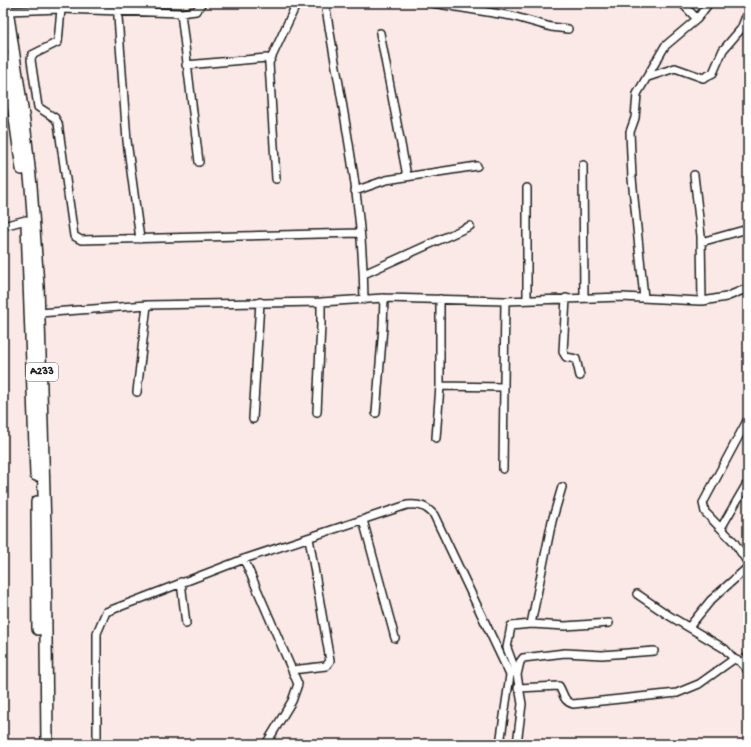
<svg xmlns="http://www.w3.org/2000/svg" width="751" height="747" viewBox="0 0 751 747" font-family="'Gochi Hand',sans-serif">
	<style>
		.lines { fill: none; stroke-linecap: round; stroke-linejoin: round }
		.minor-casing { stroke: #1c1c1c; stroke-width: 10 }
		.highway-casing { stroke: #1c1c1c; stroke-width: 14 }
		.minor { stroke: #fff; stroke-width: 7 }
		.highway { stroke: #fff; stroke-width: 11 }
		.labels { text-anchor: middle; dominant-baseline: central; stroke-width: 3; stroke-linejoin: round; paint-order: stroke }
		.shield { fill: #fff; stroke: #606060; stroke-width: 1 }
		.shield-label { font-size: 11px; font-weight: bold; fill: #1c1c1c }
	</style>
	<rect width="100%" height="100%" fill="#fae9e7"/>
	<filter id="ink" filterUnits="userSpaceOnUse"><feTurbulence type="fractalNoise" baseFrequency=".025" numOctaves="2"/><feDisplacementMap in="SourceGraphic" scale="8" xChannelSelector="R" yChannelSelector="G"/><feConvolveMatrix kernelMatrix="1 2 1 2 8 2 1 2 1" color-interpolation-filters="sRGB"/></filter>
	<g filter="url(#ink)">
		<g class="lines">
			<g class="minor-casing">
				<path id="minor" d="M 117,3 L 127,141 L 140,239
					M 325,3 C 341,101 363,200 364,300
					M 432,3 L 512,16 L 551,27 L 568,29
					M 682,3 L 697,19
					M 61,9 L 58,42 L 32,55 L 31,60 L 38,107 L 55,118 L 58,123 L 74,236 L 81,240 L 359,233
					M 8,11 L 60,9 L 181,13 L 196,11 L 202,3
					M 181,13 L 199,162
					M 380,33 L 407,176
					M 269,63 L 297,3
					M 186,65 L 267,58 L 269,63 L 276,179
					M 648,77 L 675,68 L 703,78 L 713,73 L 723,50 L 741,29 L 748,11
					M 583,165 L 584,297
					M 355,191 L 386,180 L 477,166
					M 3,226 L 26,220
					M 701,242 L 744,230 L 748,232
					M 364,274 L 470,226
					M 566,298 L 563,352 L 566,357 L 576,359 L 580,376
					M 644,298 L 632,178 L 630,132 L 635,118 L 637,94 L 665,46 L 697,19 L 709,3
					M 440,299 L 440,386 L 503,387
					M 527,300 L 527,188
					M 702,300 L 703,301 L 726,297 L 748,288
					M 39,313 L 147,305 L 321,302 L 384,298 L 505,301 L 622,297 L 700,301 L 702,300 L 701,236 L 694,175
					M 137,392 L 147,305
					M 317,412 L 321,324 L 321,302
					M 376,413 L 383,327 L 384,298
					M 253,419 L 260,302
					M 748,419 L 703,503 L 705,512 L 734,542 L 748,563
					M 436,438 L 440,386
					M 503,469 L 505,301
					M 363,520 L 395,638
					M 721,528 L 746,485
					M 244,559 L 298,684 L 292,701 L 266,744
					M 181,582 L 186,624
					M 637,594 L 668,615 L 725,649 L 734,659
					M 531,624 L 565,626 L 609,623
					M 689,627 L 711,600 L 748,567
					M 742,664 L 748,656
					M 292,670 L 326,666 L 330,661 L 309,538
					M 517,675 L 520,662 L 523,658 L 565,653 L 602,655 L 654,651
					M 518,688 L 559,686 C 564,694 563,701 573,704 L 677,693 L 699,684 L 734,659 L 741,662 L 748,671
					M 97,744 L 97,633 L 106,612 L 244,559 L 407,505 C 420,504 426,506 434,515 L 510,675 L 500,744
					M 517,744 L 522,704 L 517,675 L 507,648 L 511,626 L 531,624 L 552,521 L 562,487"/>
			</g>
			<g class="highway-casing">
				<path id="highway" d="M 6,3 L 24,122 L 31,186 L 38,286 L 45,528 L 47,744
					M 7,60 L 22,169
					M 27,224 L 36,475
					M 37,502 L 38,629"/>
			</g>
			<use href="#minor" class="minor"/>
			<use href="#highway" class="highway"/>
		</g>
	</g>
	<g class="labels">
		<rect class="shield" x="26" y="363" width="32" height="18" rx="3"/>
		<g class="shield-label">
			<text x="42" y="372">A233</text>
		</g>
	</g>
	<rect width="751" height="747" fill="none" stroke="#fff" stroke-width="16"/>
	<rect x="8" y="8" width="735" height="731" fill="none" stroke="#1c1c1c" stroke-width="1.5" filter="url(#ink)"/>
</svg>
